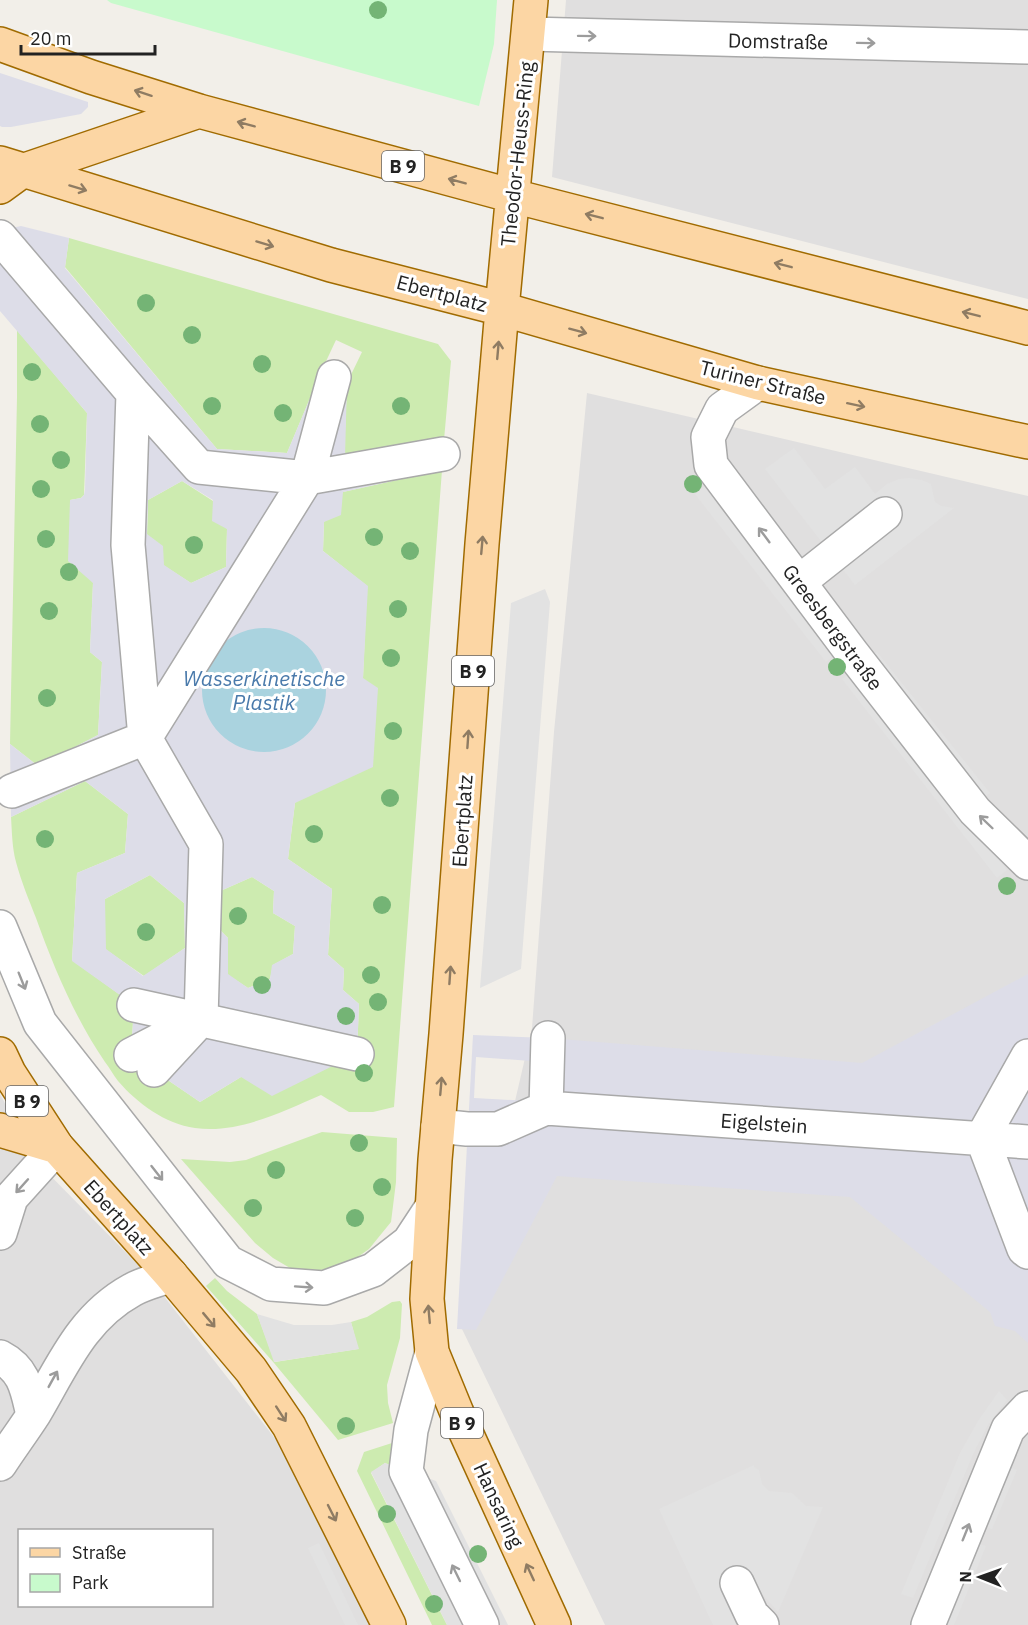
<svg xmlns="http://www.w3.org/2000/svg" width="1028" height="1625" viewBox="0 0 1028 1625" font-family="'IBM Plex Sans',sans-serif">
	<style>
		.residential { fill: #e0dfdf; fill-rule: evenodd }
		.grass { fill: #cdebb0 }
		.park { fill: #c8facc }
		.parking { fill: #e2e2e2 }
		.plaza { fill: #dddde8; fill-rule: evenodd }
		.water { fill: #aad3df }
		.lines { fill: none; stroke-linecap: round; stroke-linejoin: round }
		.minor-casing { stroke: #a9a9a9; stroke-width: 36 }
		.major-casing { stroke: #a06b00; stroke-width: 36 }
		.minor { stroke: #fff; stroke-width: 33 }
		.major { stroke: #fcd6a4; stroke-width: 33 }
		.tree { fill: #74b475 }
		.oneway { stroke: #9c9c9c }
		.oneway2 { stroke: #8f7c63 }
		.labels { text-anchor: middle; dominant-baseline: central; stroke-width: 6; stroke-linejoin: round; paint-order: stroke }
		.shield { fill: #fff; stroke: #646464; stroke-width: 1.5 }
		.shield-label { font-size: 18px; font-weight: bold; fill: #222 }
		.street-label { font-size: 20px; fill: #222; stroke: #fff }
		.water-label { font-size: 21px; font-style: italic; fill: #4a7aab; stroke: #fff }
	</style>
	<rect width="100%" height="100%" fill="#f2efe9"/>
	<path class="residential" d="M 566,0 L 1028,0 L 1028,299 L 552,177 Z
		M 587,393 L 1028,496 L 1028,1625 L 605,1625 L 462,1329 L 532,1028 L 554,732 Z
		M 0,1094 L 34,1159 L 145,1272 L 291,1459 L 372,1625 L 0,1625 ZM 20,1530 L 212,1530 L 212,1606 L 20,1606 Z"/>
	<path class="grass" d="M 69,238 L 438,344 L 451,361 L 444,440 L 344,457 L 347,383 L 362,352 L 336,340 L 321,372 L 287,453 L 217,449 L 65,267 Z
		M 17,330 L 87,413 L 84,495 L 81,498 L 70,500 L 93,583 L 90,652 L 102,662 L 98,735 L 38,766 L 10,744 L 17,397 Z
		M 442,470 L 394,1107 L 373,1112 L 349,1112 L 321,1095 C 282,1112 238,1134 195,1128 C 165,1124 137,1103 118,1081 C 113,1075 110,1068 105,1062 C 75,1018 54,968 36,918 C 29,900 21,881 16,862 C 12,847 12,832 11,817 L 85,781 L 128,814 L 125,853 L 77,873 L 72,960 L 134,1005 L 131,1055 L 200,1102 L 241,1077 L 357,1054 L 359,1004 L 343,990 L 344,969 L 328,955 L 332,889 L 288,859 L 295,803 L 363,678 L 367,586 L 323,551 L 324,522 L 343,492 Z
		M 182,481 L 213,501 L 227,529 L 226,567 L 191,583 L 163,565 L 147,535 L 148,500 Z
		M 150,875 L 184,903 L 185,948 L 144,976 L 105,949 L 105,899 Z
		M 252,877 L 274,891 L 273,913 L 295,926 L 293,954 L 273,965 L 270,979 L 248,988 L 228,975 L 228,938 L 216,926 L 218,892 Z
		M 322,1132 L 397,1138 L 396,1182 L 391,1222 L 369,1249 L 348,1264 L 316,1271 L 290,1268 L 273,1258 L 255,1243 L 181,1159 L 230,1162 L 246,1160 Z
		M 215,1278 L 227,1291 L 257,1314 L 275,1362 L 358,1349 L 351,1322 L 367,1317 L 392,1302 L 400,1301 L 402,1304 L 400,1338 L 387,1385 L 388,1403 L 393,1423 L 338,1440 L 274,1363 L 206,1286 Z
		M 392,1443 L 397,1450 L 394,1467 L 385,1463 L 371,1473 L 447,1625 L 432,1625 L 357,1471 L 364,1452 Z"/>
	<path class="park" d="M 107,0 L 497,0 L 494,44 L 479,106 L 111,3 Z"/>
	<path class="parking" d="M 794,448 L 825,489 L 855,467 L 875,494 L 887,484 L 899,479 L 909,478 L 922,480 L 931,484 L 935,502 L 941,506 L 954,508 L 855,585 L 765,469 Z
		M 705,486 L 836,654 L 826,662 L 695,494 Z
		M 545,589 L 550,602 L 521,969 L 480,988 L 511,603 Z
		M 877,652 L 990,793 L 981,801 L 868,659 Z
		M 851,671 L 1007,870 L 997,878 L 842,679 Z
		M 257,1314 L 294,1325 L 332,1325 L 351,1322 L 359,1349 L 274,1362 Z
		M 999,1391 L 1007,1400 L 988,1425 L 974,1452 L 913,1598 L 901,1594 L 960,1453 L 978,1421 Z
		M 385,1463 L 436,1481 L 508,1625 L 447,1625 L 371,1472 Z
		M 754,1465 L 754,1467 L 759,1470 L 762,1484 L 769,1491 L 792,1493 L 806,1506 L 823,1507 L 778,1612 L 749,1579 L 743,1625 L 713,1625 L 659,1509 Z
		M 1005,1465 L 1017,1470 L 992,1529 L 981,1525 Z
		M 973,1542 L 986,1546 L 954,1625 L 939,1625 Z
		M 319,1543 L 358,1625 L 345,1625 L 308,1548 Z"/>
	<path class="plaza" d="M 0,73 L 88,102 L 88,107 L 81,114 L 11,127 L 2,127 L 0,126 Z
		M 21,226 L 69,238 L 65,268 L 217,449 L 287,453 L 321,372 L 347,383 L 345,457 L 442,470 L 343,492 L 341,515 L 324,522 L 323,551 L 368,586 L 363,678 L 378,688 L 373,767 L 295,803 L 288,859 L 332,889 L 328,955 L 344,969 L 343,990 L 359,1004 L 357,1054 L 272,1096 L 241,1077 L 200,1102 L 131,1055 L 134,1005 L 72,961 L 77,873 L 125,853 L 128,814 L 85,781 L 11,817 L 10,744 L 38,766 L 98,735 L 102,662 L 90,652 L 93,583 L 68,561 L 70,500 L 81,498 L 84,495 L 85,490 L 87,413 L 0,311 L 0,236 L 11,228 ZM 182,481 L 213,500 L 212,521 L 227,529 L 226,567 L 191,583 L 164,565 L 163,546 L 147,534 L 148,500 ZM 150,875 L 184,903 L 185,948 L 143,976 L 106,949 L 105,899 ZM 252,877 L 274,891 L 273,913 L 295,926 L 293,954 L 272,965 L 270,979 L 248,988 L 228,974 L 228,938 L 216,926 L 218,892 Z
		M 1028,974 L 1028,1343 L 1015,1331 L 995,1326 L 990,1312 L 850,1197 L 557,1176 L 476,1330 L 457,1329 L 473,1035 L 548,1038 L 862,1063 ZM 476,1057 L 531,1061 L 529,1101 L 474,1098 Z"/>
	<path class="water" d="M202 690a62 62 0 1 1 124 0a62 62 0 1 1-124 0Z"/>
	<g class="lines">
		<g class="minor-casing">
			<path id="minor" d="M 529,34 L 1028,47
				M 0,237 L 133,393 L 199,467 L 307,478 L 443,454
				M 758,383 L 722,409 L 708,437 L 711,465 L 852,653 L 975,811 L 1028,863
				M 133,393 L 128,545 L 145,738 L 206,844 L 201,1019 L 154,1070
				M 799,582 L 885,514
				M 12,791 L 145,738 L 307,478 L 334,377
				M 0,927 L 40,1023 L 228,1262 L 271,1284 L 324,1288 L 373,1270 L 409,1242 L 432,1207
				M 134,1005 L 357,1054
				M 131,1055 L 181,1029
				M 1028,1056 L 982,1138 L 1024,1249 L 1028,1252
				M 546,1108 L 548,1038
				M 438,1126 L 467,1129 L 498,1129 L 546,1108 L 1028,1142
				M 0,1233 L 11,1198 L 57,1147
				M 432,1352 L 411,1430 L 406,1471 L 482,1625
				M 0,1357 C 25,1370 27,1390 33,1415
				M 0,1464 C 11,1447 23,1431 34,1414 C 62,1367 81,1318 132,1290 C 144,1283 159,1280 171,1275
				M 737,1583 L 752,1615 L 762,1625
				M 928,1625 L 1008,1429 L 1028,1408"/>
		</g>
		<g class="major-casing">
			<path id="major" d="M 531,0 L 502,309 L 482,544 L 446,1034 L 435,1160 L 427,1299 L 432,1352 L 457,1413 L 554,1625
				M 0,44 L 91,77 L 199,111 L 513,196 L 1028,328
				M 0,163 L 331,265 L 502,309 L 758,383 L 1028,442
				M 0,187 L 22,171 L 199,111
				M 0,1054 L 9,1073 L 57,1147 L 171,1275 L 251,1370 L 289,1426 L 389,1625
				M 0,1130 L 57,1147"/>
		</g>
		<use href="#minor" class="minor"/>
		<use href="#major" class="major"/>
	</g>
	<g class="tree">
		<circle cx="378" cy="10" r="9"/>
		<circle cx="146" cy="303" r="9"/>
		<circle cx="192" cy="335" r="9"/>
		<circle cx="262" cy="364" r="9"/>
		<circle cx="32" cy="372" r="9"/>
		<circle cx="212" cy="406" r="9"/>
		<circle cx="401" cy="406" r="9"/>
		<circle cx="283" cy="413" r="9"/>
		<circle cx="40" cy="424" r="9"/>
		<circle cx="61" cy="460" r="9"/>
		<circle cx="693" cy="484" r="9"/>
		<circle cx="41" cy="489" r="9"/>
		<circle cx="374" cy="537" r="9"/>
		<circle cx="46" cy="539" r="9"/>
		<circle cx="194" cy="545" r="9"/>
		<circle cx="410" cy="551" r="9"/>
		<circle cx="69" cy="572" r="9"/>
		<circle cx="398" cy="609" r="9"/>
		<circle cx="49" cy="611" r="9"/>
		<circle cx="391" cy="658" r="9"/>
		<circle cx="837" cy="667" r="9"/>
		<circle cx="47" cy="698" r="9"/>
		<circle cx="393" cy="731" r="9"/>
		<circle cx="390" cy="798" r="9"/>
		<circle cx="314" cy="834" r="9"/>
		<circle cx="45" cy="839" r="9"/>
		<circle cx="1007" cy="886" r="9"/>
		<circle cx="382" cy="905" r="9"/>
		<circle cx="238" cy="916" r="9"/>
		<circle cx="146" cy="932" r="9"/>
		<circle cx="371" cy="975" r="9"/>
		<circle cx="262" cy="985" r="9"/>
		<circle cx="378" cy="1002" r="9"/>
		<circle cx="346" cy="1016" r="9"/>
		<circle cx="364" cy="1073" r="9"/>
		<circle cx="359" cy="1143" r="9"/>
		<circle cx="276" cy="1170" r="9"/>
		<circle cx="382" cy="1187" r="9"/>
		<circle cx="253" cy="1208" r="9"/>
		<circle cx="355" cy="1218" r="9"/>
		<circle cx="346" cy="1426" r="9"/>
		<circle cx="387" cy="1514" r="9"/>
		<circle cx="478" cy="1554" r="9"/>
		<circle cx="434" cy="1604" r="9"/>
	</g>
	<defs><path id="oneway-shaft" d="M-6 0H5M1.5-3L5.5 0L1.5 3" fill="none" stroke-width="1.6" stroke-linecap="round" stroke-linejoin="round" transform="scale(1.5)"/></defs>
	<g class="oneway">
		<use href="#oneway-shaft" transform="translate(587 36) rotate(1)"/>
		<use href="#oneway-shaft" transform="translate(866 43) rotate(1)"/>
		<use href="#oneway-shaft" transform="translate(764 535) rotate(-127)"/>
		<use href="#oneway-shaft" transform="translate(986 822) rotate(-136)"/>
		<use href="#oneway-shaft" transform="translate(22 981) rotate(68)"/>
		<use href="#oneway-shaft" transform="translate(157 1173) rotate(52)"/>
		<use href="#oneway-shaft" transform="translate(22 1186) rotate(132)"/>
		<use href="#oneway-shaft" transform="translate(304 1287) rotate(4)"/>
		<use href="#oneway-shaft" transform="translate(53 1379) rotate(-61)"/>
		<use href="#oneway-shaft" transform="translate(966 1532) rotate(-68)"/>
		<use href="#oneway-shaft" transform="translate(456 1573) rotate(-116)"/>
	</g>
	<g class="oneway2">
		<use href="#oneway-shaft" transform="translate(143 93) rotate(-162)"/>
		<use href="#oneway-shaft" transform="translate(246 124) rotate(-165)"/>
		<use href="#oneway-shaft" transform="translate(457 181) rotate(-165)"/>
		<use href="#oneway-shaft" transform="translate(78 188) rotate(17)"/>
		<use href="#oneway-shaft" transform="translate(594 216) rotate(-166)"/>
		<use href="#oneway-shaft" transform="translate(265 244) rotate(17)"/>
		<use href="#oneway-shaft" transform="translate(783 265) rotate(-166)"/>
		<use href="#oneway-shaft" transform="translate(971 314) rotate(-166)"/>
		<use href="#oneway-shaft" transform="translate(578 331) rotate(15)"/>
		<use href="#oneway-shaft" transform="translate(498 350) rotate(-85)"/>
		<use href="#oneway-shaft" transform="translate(856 405) rotate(12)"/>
		<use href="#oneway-shaft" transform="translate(482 545) rotate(-85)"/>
		<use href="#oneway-shaft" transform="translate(468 739) rotate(-86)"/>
		<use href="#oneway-shaft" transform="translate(450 975) rotate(-86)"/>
		<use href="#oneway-shaft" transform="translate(441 1086) rotate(-85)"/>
		<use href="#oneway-shaft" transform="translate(429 1314) rotate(-95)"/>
		<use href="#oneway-shaft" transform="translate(209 1320) rotate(50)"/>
		<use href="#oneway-shaft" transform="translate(281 1414) rotate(57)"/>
		<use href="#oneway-shaft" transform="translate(332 1513) rotate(63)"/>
		<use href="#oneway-shaft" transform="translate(530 1572) rotate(-115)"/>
	</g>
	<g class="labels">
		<g class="shield">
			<rect x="382" y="151" width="42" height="30" rx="4.5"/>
			<rect x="452" y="656" width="42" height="30" rx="4.5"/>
			<rect x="6" y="1086" width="42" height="30" rx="4.5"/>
			<rect x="441" y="1408" width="42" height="30" rx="4.5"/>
		</g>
		<g class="shield-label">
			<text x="403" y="166">B 9</text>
			<text x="473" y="671">B 9</text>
			<text x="27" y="1101">B 9</text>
			<text x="462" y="1423">B 9</text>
		</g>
		<g class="street-label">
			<text transform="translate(778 41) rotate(1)">Domstraße</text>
			<text transform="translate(517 154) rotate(-84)">Theodor-Heuss-Ring</text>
			<text transform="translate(442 293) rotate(15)">Ebertplatz</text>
			<text transform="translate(763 382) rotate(14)">Turiner Straße</text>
			<text transform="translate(833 627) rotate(53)">Greesbergstraße</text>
			<text transform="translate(462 821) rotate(-86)">Ebertplatz</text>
			<text transform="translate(764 1123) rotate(4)">Eigelstein</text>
			<text transform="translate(119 1217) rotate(48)">Ebertplatz</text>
			<text transform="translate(499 1505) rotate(65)">Hansaring</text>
		</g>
		<g class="water-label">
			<text x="264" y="678">Wasserkinetische<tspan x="264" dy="24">Plastik</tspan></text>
		</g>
	</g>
	<rect x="18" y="1529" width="195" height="78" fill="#ffffff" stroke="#a7a7a7" stroke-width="1.5"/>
	<rect x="30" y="1548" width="30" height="9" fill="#fcd6a4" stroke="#a7a7a7" stroke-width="1.5"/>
	<text x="72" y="1559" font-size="18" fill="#222222">Straße</text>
	<rect x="30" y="1574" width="30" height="18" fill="#c8facc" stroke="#a7a7a7" stroke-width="1.5"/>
	<text x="72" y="1589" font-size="18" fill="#222222">Park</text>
	<g transform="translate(980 1577) rotate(271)" stroke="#ffffff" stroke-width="4.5" paint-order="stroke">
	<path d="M0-4.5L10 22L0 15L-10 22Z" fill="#222222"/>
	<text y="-9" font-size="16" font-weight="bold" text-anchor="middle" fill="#222222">N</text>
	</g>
	<path d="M21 45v9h134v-9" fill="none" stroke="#222222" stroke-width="3"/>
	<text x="30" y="45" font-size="18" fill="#222222" stroke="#ffffff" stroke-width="4.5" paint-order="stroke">20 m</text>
</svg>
